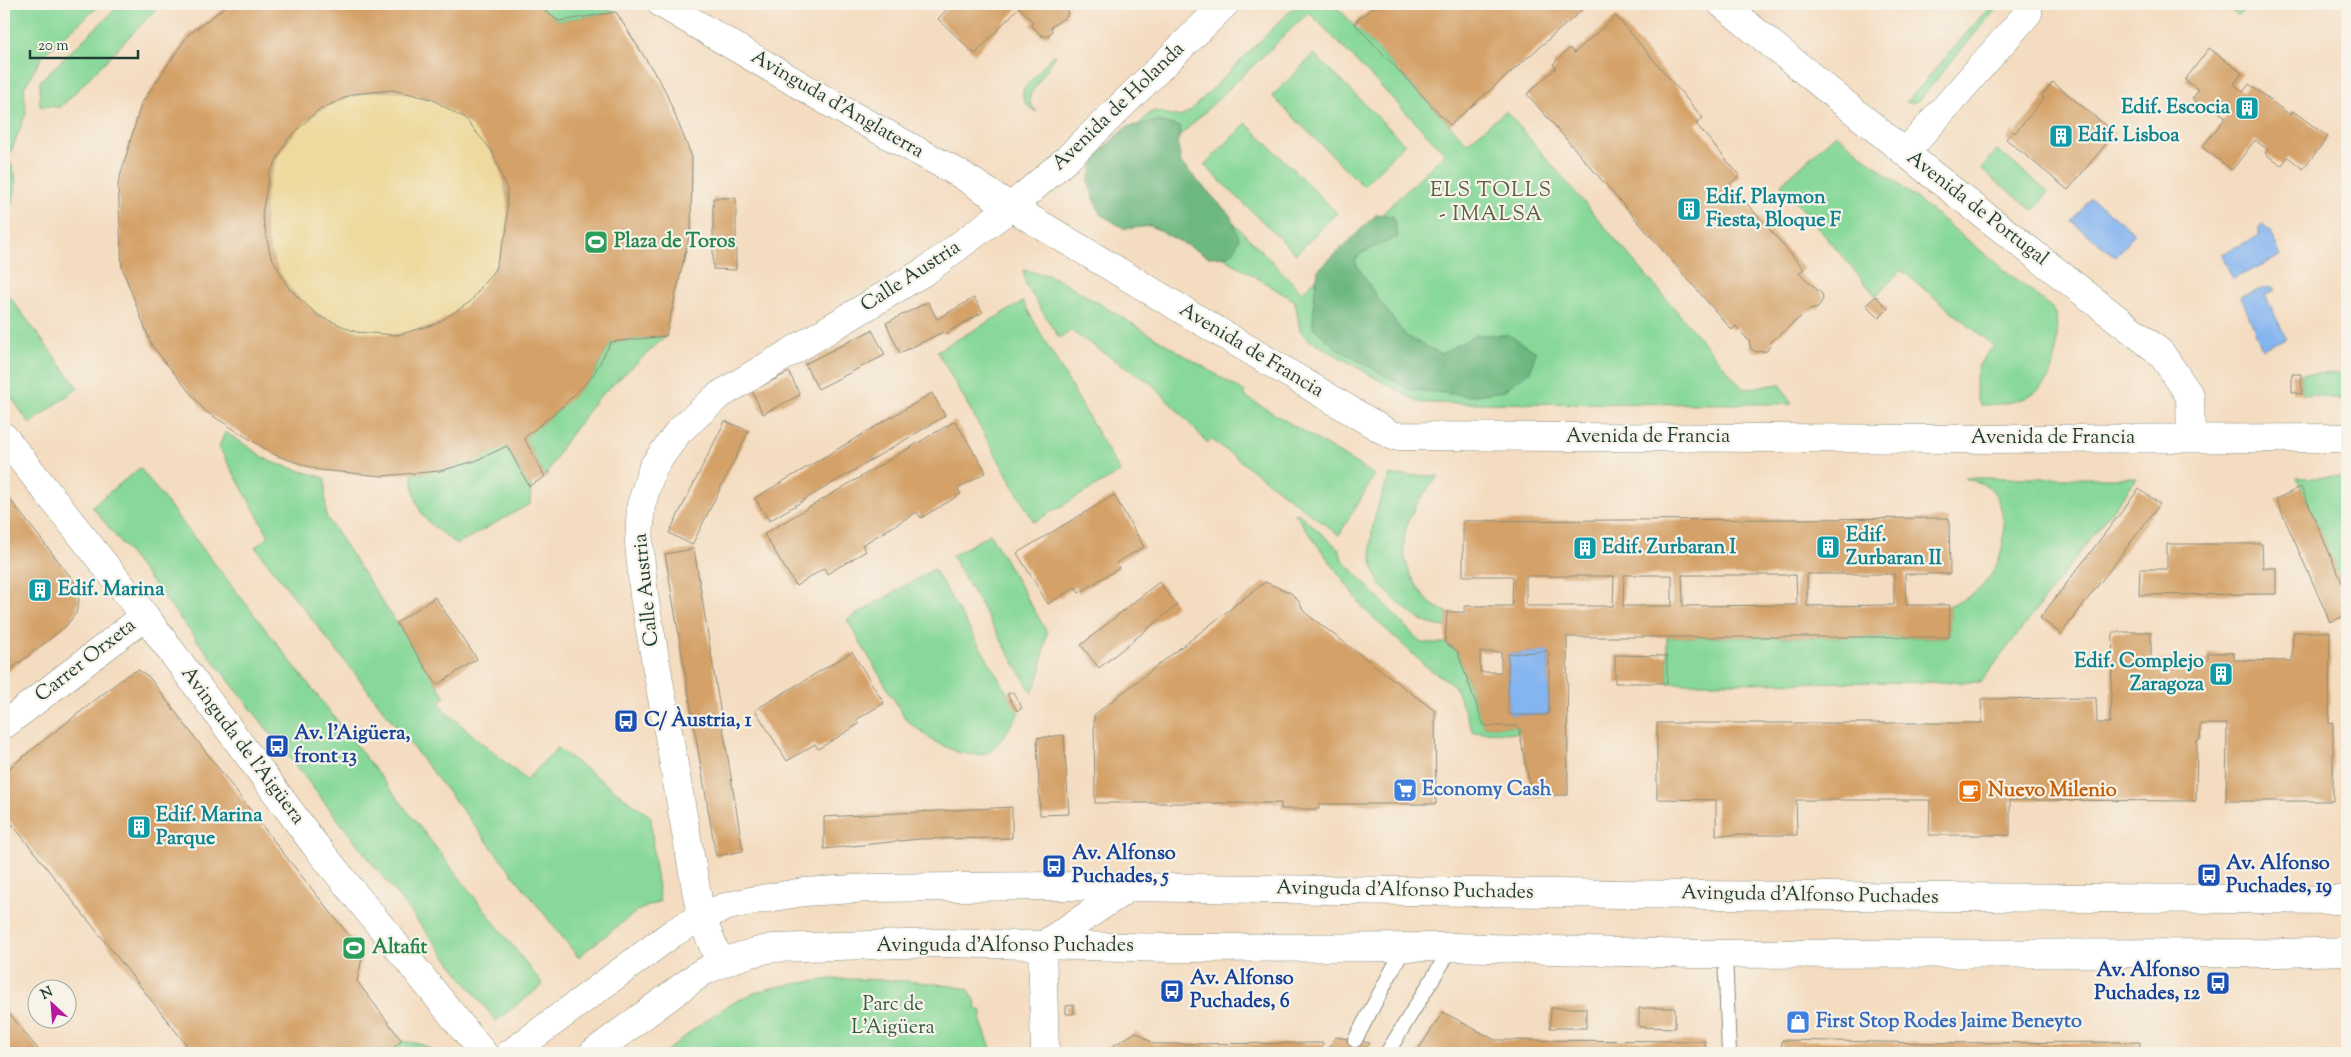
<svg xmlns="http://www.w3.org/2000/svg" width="2351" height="1057" viewBox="0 0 2351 1057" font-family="'Sorts Mill Goudy',serif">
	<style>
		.green { fill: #87d899; stroke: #538a66; fill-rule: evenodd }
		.forest { fill: #6db881; stroke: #467a5a }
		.sand { fill: #eeda9e; stroke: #868c69 }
		.water { fill: #85b5f0; stroke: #527992 }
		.building { fill: #d4a168; fill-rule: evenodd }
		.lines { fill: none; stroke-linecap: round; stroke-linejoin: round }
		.service-casing { stroke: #8a8c7a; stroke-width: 16 }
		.minor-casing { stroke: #8a8c7a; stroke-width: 29 }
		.secondary-casing { stroke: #8a8c7a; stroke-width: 29 }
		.service { stroke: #fff; stroke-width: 14 }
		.minor { stroke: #fff; stroke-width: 28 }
		.secondary { stroke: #fff; stroke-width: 28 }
		.labels { text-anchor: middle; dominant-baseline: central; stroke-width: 4.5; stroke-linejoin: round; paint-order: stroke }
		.street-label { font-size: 20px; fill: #1f3d34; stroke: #f7f3e8 }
		.culture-label { font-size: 20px; font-weight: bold; fill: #0d838f; stroke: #f7f3e8; text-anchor: start }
		.leisure-label { font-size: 20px; font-weight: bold; fill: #27864d; stroke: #f7f3e8; text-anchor: start }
		.transit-label { font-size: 20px; font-weight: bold; fill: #164399; stroke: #f7f3e8; text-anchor: start }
		.shop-label { font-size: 20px; font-weight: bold; fill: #366cbe; stroke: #f7f3e8; text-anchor: start }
		.food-label { font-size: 20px; font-weight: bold; fill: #c56008; stroke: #f7f3e8; text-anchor: start }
		.park-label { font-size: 20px; fill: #345c48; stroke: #f7f3e8 }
		.neighbourhood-label { font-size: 21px; letter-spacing: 1px; fill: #5e6046; stroke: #f7f3e8 }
	</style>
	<rect width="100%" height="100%" fill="#f7f3e8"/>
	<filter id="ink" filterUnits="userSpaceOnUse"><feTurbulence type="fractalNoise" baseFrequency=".02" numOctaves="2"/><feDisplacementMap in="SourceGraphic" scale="10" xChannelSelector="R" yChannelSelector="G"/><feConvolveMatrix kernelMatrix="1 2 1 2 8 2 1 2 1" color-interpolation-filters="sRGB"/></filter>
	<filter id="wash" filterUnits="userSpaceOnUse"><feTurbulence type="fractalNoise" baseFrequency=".0096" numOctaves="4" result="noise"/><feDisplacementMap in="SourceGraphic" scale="20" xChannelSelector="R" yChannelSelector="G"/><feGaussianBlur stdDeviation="1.12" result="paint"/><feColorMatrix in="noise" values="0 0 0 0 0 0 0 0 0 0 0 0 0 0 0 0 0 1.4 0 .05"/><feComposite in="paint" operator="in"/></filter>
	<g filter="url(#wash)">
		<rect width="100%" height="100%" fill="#f4dcc0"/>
		<path class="green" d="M 4,4 L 101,4 L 43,55 L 24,88 L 26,113 L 8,159 C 21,179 16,198 4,216 Z
			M 121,4 L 161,4 L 61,107 L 40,106 L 40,81 Z
			M 535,4 L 602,4 L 616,12 L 559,21 Z
			M 1297,4 L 1334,4 L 1467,143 L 1506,111 L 1743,389 L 1780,384 L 1792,404 L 1423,403 L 1418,402 L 1306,338 L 1300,330 L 1295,301 L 1155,216 L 1124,140 L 1150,113 L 1155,111 L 1180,117 L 1190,111 ZM 1309,12 L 1445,153 L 1302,292 L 1163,152 Z
			M 2223,4 L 2242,4 L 2246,7 L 2238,16 Z
			M 1991,5 L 1995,10 L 1920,99 L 1915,102 L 1906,103 Z
			M 1314,54 L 1405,144 L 1363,186 L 1272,96 Z
			M 1053,55 L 1056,55 L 1030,95 L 1030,103 L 1037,112 C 1027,107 1021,101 1023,90 Z
			M 1246,123 L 1337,213 L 1296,254 L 1204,165 Z
			M 1836,134 L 2052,308 L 2056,314 C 2061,377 2048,404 1980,405 C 1973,397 1975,371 1981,362 C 1984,356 1990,351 1994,346 L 1901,270 L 1876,296 L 1781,184 Z
			M 1997,150 L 2048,192 L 2034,211 L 1981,169 Z
			M 1023,270 L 1048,275 L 1067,284 L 1245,392 L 1243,395 L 1375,475 L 1339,535 L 1211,439 L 1208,443 L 1152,384 L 1071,331 L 1059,338 L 1026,285 Z
			M 10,297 L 78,388 L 30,424 L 4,387 L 4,302 Z
			M 1023,302 L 1120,472 L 1034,522 L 937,351 Z
			M 666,336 L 597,399 L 563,445 L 545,477 L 524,438 L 562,407 L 592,377 L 611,342 Z
			M 2347,373 L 2347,400 L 2302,394 L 2301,374 Z
			M 225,432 L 271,462 L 325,478 L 326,516 L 445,697 L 439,702 L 447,713 L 526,780 L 557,748 L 651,817 L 654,863 L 660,901 L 637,911 L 578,957 L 255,547 L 269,536 L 219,447 Z
			M 507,446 L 529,486 L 531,485 L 530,504 L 457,544 C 424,520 416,517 412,474 C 447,470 476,461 507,446 Z
			M 140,468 L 543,985 L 496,1021 L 92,506 Z
			M 1390,475 L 1439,476 C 1408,510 1390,543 1417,586 C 1425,599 1432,607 1447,612 L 1446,627 C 1425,625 1416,618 1400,604 C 1392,597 1381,588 1377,578 C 1363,544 1376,507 1390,475 Z
			M 2347,477 L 2347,594 L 2297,478 Z
			M 1965,478 L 2137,478 L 1981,682 L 1667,683 L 1667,637 L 1949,637 L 1950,605 C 1987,595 2009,557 2003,519 C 2001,507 1999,497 1990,488 C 1984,483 1972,481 1965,478 Z
			M 1298,513 L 1339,549 L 1342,559 L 1421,643 L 1445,643 L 1457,651 L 1484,726 L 1518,726 L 1519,733 L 1473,732 L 1454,685 L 1428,668 L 1365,610 L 1295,514 Z
			M 990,534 L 1047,632 L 1040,673 L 1032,693 L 952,556 Z
			M 934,569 L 1019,713 L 1004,736 L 990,752 L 978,755 L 960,753 L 933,741 L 906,720 L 847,620 Z
			M 831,979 C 878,979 922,980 968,989 L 975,1000 L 976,1009 L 982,1011 L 981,1022 L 993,1053 L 664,1053 C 695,1029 728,999 767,989 C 788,984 810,982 831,979 Z
			M 402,1041 C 414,1043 426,1043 434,1053 L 387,1053 Z"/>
		<path class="forest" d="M 1158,121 L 1181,127 L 1178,145 L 1181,163 L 1230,215 L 1239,237 L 1235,250 L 1229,256 L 1209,257 L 1151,226 L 1125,229 L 1100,214 L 1088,182 L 1097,155 L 1126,127 Z
			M 1377,214 L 1393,216 L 1398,237 L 1361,253 L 1355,262 L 1378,299 L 1406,336 L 1441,354 L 1476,335 L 1509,335 L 1536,352 L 1530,371 L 1503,391 L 1469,396 L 1409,389 L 1336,348 L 1313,327 L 1314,298 L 1318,270 Z"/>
		<path class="sand" d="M264 213a122 122 0 1 1 244 0a122 122 0 1 1-244 0Z"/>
		<path class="water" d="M 2091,198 L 2135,233 L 2116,257 L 2072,222 Z
			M 2263,224 L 2269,230 L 2281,256 L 2233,279 L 2221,254 L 2259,236 L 2259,226 Z
			M 2273,287 L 2275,290 L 2265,295 L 2286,338 L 2262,349 L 2241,296 L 2265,288 Z
			M 1547,651 L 1549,653 L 1549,712 L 1547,715 L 1511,715 L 1508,713 L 1508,654 Z"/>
		<g id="blocks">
			<path class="building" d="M 229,4 L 535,4 L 559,21 L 616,12 L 664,88 L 692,157 L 691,228 L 666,336 L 611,342 L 592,377 L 562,407 L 524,438 L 545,477 L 529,486 L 507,446 L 475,461 L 440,471 L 382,476 L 319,470 L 275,455 L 205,411 L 152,346 L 122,268 L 118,184 L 141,104 L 188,35 ZM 393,90 L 432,99 L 466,120 L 492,151 L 507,189 L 507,230 L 495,269 L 470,302 L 436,324 L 397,335 L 356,332 L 319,316 L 289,289 L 270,254 L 262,214 L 269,174 L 288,139 L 317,111 L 353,94 Z
				M 952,4 L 1065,4 L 1068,7 L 1067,16 L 1051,27 L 1052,31 L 1048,36 L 1042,36 L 1031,25 L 1033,22 L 1019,7 L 975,54 L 938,19 Z
				M 1377,4 L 1589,4 L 1450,125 L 1354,23 Z
				M 1616,16 L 1703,118 L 1696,124 L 1740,176 L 1730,184 L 1804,269 L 1799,273 L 1822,294 L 1823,299 L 1818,308 L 1809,310 L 1772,341 L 1767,351 L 1756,352 L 1751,349 L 1749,341 L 1736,326 L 1732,330 L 1527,94 L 1556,68 L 1553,64 L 1570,48 L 1574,53 Z
				M 2209,48 L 2242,73 L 2234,84 L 2243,92 L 2249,84 L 2290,115 L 2293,111 L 2328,137 L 2303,169 L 2288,157 L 2281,166 L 2265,153 L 2268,150 L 2255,140 L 2232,170 L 2202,147 L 2226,117 L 2210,106 L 2207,111 L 2192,99 L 2199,90 L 2185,80 Z
				M 2053,82 L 2115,133 L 2068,190 L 2006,139 L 2013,131 L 2015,133 L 2044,98 L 2042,96 Z
				M 713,198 L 736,198 L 736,270 L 713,269 Z
				M 1876,296 L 1888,309 L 1879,318 L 1866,305 Z
				M 974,298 L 983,312 L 945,334 L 943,332 L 900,353 L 886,323 L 928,302 L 937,319 Z
				M 872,330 L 885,355 L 818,389 L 805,364 Z
				M 789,372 L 800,395 L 763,414 L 752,391 Z
				M 2292,374 L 2301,374 L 2302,394 L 2292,392 Z
				M 932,393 L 945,416 L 769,521 L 755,498 Z
				M 725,421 L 749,431 L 692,545 L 669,533 Z
				M 955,421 L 986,472 L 958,489 L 961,494 L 921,518 L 917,512 L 862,545 L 866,551 L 827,574 L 824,568 L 796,586 L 764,534 Z
				M 2301,487 L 2347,594 L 2347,615 L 2330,622 L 2276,499 Z
				M 2139,489 L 2160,504 L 2061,634 L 2040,618 Z
				M 4,492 L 74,581 L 79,600 L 76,613 L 66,626 L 4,675 Z
				M 1114,495 L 1144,547 L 1116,563 L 1119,568 L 1079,593 L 1076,587 L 1048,604 L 1017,553 Z
				M 1949,518 L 1950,574 L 1905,574 L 1905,584 L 1906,605 L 1950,605 L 1949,637 L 1567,637 L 1568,795 L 1532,796 L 1518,726 L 1484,726 L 1457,651 L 1445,643 L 1447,612 L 1465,612 L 1465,606 L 1512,606 L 1513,576 L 1463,576 L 1463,521 ZM 1807,574 L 1894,574 L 1894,605 L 1807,606 ZM 1624,575 L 1672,575 L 1672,606 L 1623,606 ZM 1682,575 L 1796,575 L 1797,605 L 1683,606 ZM 1526,576 L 1614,576 L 1613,606 L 1526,606 ZM 1547,651 L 1549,653 L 1549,712 L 1547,715 L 1511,715 L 1508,713 L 1508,654 ZM 1480,652 L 1501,652 L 1501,672 L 1480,672 Z
				M 2167,544 L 2262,544 L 2263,568 L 2276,568 L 2276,594 L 2139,595 L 2140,569 L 2167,569 Z
				M 694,549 L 743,851 L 716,856 L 665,554 Z
				M 1159,582 L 1177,605 L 1099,668 L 1081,645 Z
				M 1265,582 L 1291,593 L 1298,600 L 1304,612 L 1435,711 L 1436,804 L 1319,804 L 1319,809 L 1281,809 L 1281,803 L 1095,803 L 1094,715 Z
				M 435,597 L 477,659 L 437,685 L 396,623 Z
				M 2113,632 L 2151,632 L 2151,660 L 2208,660 L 2208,653 L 2234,653 L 2234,660 L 2292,661 L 2293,632 L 2330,632 L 2329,724 L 2333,723 L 2333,801 L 2226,801 L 2227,724 L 2200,724 L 2200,740 L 2197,740 L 2196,801 L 2010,800 L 2010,835 L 1929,835 L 1930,800 L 1796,800 L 1797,835 L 1716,835 L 1716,800 L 1657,799 L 1657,723 L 1982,723 L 1981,699 L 2096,698 L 2097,723 L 2110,723 Z
				M 852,652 L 884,703 L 856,720 L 859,724 L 838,737 L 818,749 L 815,744 L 787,761 L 755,710 Z
				M 1615,655 L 1667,656 L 1667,683 L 1615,683 Z
				M 138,670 L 148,676 L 280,849 L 363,953 L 357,981 L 402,1041 L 387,1053 L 193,1053 L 4,814 L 4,772 L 127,675 Z
				M 1013,692 L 1022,708 L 1017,711 L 1007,694 Z
				M 1064,735 L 1069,814 L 1040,815 L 1037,738 Z
				M 1012,807 L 1012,838 L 919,839 L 824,849 L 824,817 Z
				M 1074,1005 L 1074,1014 L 1066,1014 L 1066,1006 Z
				M 4,1007 L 41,1053 L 4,1053 Z
				M 1551,1008 L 1586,1008 L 1586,1028 L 1550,1028 Z
				M 1639,1008 L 1675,1008 L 1675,1028 L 1639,1027 Z
				M 1443,1012 L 1495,1040 L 1705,1041 L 1705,1053 L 1416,1053 Z
				M 1136,1032 L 1154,1044 L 1323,1043 L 1321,1053 L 1101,1053 Z
				M 1336,1037 L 1370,1043 L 1363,1053 L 1326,1053 Z
				M 1782,1040 L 1930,1043 L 2140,1042 L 2140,1053 L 1781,1053 Z"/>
		</g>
	</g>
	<g filter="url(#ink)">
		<use href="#blocks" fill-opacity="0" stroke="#8a8c7a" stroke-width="1"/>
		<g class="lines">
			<g class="service-casing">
				<path id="service" d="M 1725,954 L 1729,1053
					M 1355,1040 L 1404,948
					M 1387,1053 L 1452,947"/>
			</g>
			<g class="minor-casing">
				<path id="minor" d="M 662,4 L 837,107 L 960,174 L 1011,207 L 1393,436 L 1955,439 L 2347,438
					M 1722,4 L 1934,176 L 2161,353 L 2190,396 L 2191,438
					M 1906,152 L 2028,13 L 2028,4
					M 4,437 L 145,616 L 315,845 L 483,1053
					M 4,725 L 145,616
					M 1042,946 L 1045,1053
					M 720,962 L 701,917 L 644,596 L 639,543 L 641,505 L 653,467 L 679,431 L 718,396 L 927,270 L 1011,207 L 1068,158 L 1225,4"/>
			</g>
			<g class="secondary-casing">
				<path id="secondary" d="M 1042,946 L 1128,888
					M 511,1053 L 673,933 L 701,917 L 725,907 L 750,901 L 804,892 L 871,888 L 1052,886 L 1694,895 L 2347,900
					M 593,1053 L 701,973 C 725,960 747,953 773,948 L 937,943 L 1173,948 L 1452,947 L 1694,954 L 2281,953 L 2347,951"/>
			</g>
			<use href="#service" class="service"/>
			<use href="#minor" class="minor"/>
			<use href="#secondary" class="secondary"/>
		</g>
	</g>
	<defs>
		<g id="building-square" transform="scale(1.25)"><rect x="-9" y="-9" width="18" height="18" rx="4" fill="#0f9aa8" stroke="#f7f3e8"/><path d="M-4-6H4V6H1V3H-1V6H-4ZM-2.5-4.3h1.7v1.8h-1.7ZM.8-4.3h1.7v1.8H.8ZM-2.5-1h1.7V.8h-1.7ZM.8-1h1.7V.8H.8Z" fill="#fff"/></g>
		<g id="stadium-square" transform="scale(1.25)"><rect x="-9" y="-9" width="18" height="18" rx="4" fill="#2e9e5b" stroke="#f7f3e8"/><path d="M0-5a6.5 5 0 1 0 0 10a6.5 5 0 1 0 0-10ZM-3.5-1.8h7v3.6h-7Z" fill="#fff"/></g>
		<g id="bus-square" transform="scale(1.25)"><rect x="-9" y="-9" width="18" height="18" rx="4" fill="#1a4fb4" stroke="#f7f3e8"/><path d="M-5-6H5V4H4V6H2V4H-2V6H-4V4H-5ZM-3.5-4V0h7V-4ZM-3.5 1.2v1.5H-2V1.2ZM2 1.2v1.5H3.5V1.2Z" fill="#fff"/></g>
		<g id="supermarket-square" transform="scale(1.25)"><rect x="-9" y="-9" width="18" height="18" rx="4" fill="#3f7fe0" stroke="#f7f3e8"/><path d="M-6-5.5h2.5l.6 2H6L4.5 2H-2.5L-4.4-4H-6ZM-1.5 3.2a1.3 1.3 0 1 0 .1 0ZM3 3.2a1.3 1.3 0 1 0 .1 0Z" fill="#fff"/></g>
		<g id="cafe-square" transform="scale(1.25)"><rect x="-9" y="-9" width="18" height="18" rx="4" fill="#e8710a" stroke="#f7f3e8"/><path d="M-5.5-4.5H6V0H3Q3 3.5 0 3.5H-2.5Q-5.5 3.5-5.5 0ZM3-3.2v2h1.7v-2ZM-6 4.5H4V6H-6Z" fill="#fff"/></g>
		<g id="shop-square" transform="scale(1.25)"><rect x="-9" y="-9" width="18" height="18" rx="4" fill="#3f7fe0" stroke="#f7f3e8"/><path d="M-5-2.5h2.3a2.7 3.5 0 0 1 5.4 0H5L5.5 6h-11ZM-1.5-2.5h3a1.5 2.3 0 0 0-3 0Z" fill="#fff"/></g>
	</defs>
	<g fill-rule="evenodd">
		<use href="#building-square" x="2247" y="108"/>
		<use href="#building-square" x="2061" y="136"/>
		<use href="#building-square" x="1689" y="209"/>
		<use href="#stadium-square" x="596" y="242"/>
		<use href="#building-square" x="1828" y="547"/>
		<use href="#building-square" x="1585" y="548"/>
		<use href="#building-square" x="40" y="590"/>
		<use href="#building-square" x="2221" y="674"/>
		<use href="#bus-square" x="626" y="721"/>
		<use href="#bus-square" x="277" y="746"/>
		<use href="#supermarket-square" x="1405" y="790"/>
		<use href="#cafe-square" x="1970" y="791"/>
		<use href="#building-square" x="139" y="827"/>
		<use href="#bus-square" x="1054" y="866"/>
		<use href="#bus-square" x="2209" y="875"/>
		<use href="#stadium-square" x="354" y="948"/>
		<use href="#bus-square" x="2218" y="983"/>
		<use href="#bus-square" x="1172" y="991"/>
		<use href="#shop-square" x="1798" y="1022"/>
	</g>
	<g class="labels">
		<g class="street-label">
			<text transform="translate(837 105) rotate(30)">Avinguda d'Anglaterra</text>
			<text transform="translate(1119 107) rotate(-44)">Avenida de Holanda</text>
			<text transform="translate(1977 209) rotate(38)">Avenida de Portugal</text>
			<text transform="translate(911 277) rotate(-33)">Calle Austria</text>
			<text transform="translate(1251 351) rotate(31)">Avenida de Francia</text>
			<text x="1648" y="437">Avenida de Francia</text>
			<text x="2053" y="438">Avenida de Francia</text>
			<text transform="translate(647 590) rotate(-96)">Calle Austria</text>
			<text transform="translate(86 661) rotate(-38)">Carrer Orxeta</text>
			<text transform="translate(242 746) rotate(53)">Avinguda de l'Aigüera</text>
			<text transform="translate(1405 891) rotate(1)">Avinguda d'Alfonso Puchades</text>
			<text transform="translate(1810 896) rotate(1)">Avinguda d'Alfonso Puchades</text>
			<text x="1005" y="946">Avinguda d'Alfonso Puchades</text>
		</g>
		<g class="culture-label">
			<text x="2230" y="108" text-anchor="end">Edif. Escocia</text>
			<text x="2078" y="136">Edif. Lisboa</text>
			<text x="1706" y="198">Edif. Playmon<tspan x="1706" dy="23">Fiesta, Bloque F</tspan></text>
			<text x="1846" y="536">Edif.<tspan x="1846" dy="23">Zurbaran II</tspan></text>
			<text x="1602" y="548">Edif. Zurbaran I</text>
			<text x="58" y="590">Edif. Marina</text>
			<text x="2204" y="662" text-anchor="end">Edif. Complejo<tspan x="2204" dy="23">Zaragoza</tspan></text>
			<text x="156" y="816">Edif. Marina<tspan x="156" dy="23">Parque</tspan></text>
		</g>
		<g class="leisure-label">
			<text x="614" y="242">Plaza de Toros</text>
			<text x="372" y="948">Altafit</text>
		</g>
		<g class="transit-label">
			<text x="644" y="721">C/ Àustria, 1</text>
			<text x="294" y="734">Av. l'Aigüera,<tspan x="294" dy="23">front 13</tspan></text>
			<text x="1072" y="854">Av. Alfonso<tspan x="1072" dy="23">Puchades, 5</tspan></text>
			<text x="2226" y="864">Av. Alfonso<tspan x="2226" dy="23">Puchades, 19</tspan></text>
			<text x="2200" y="971" text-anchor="end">Av. Alfonso<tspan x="2200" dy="23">Puchades, 12</tspan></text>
			<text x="1190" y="979">Av. Alfonso<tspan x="1190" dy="23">Puchades, 6</tspan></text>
		</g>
		<g class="shop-label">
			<text x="1422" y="790">Economy Cash</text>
			<text x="1816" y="1022">First Stop Rodes Jaime Beneyto</text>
		</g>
		<g class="food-label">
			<text x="1988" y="791">Nuevo Milenio</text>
		</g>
		<g class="park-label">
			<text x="893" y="1005">Parc de<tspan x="893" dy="23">L'Aigüera</tspan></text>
		</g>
		<g class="neighbourhood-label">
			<text x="1491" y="191">ELS TOLLS<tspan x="1491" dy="24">- IMALSA</tspan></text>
		</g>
	</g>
	<rect width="2351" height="1057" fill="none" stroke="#f7f3e8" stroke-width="20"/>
	<g transform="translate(52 1004) rotate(334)"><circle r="24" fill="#f7f3e8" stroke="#a1aaa0"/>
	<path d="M0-4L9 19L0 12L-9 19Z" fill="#b5179e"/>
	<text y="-8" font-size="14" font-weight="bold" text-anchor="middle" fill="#1f3d34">N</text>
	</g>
	<path d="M30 50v8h108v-8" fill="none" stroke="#1f3d34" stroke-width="2.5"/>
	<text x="38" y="50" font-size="15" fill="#1f3d34" stroke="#f7f3e8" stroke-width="4" paint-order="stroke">20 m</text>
</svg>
